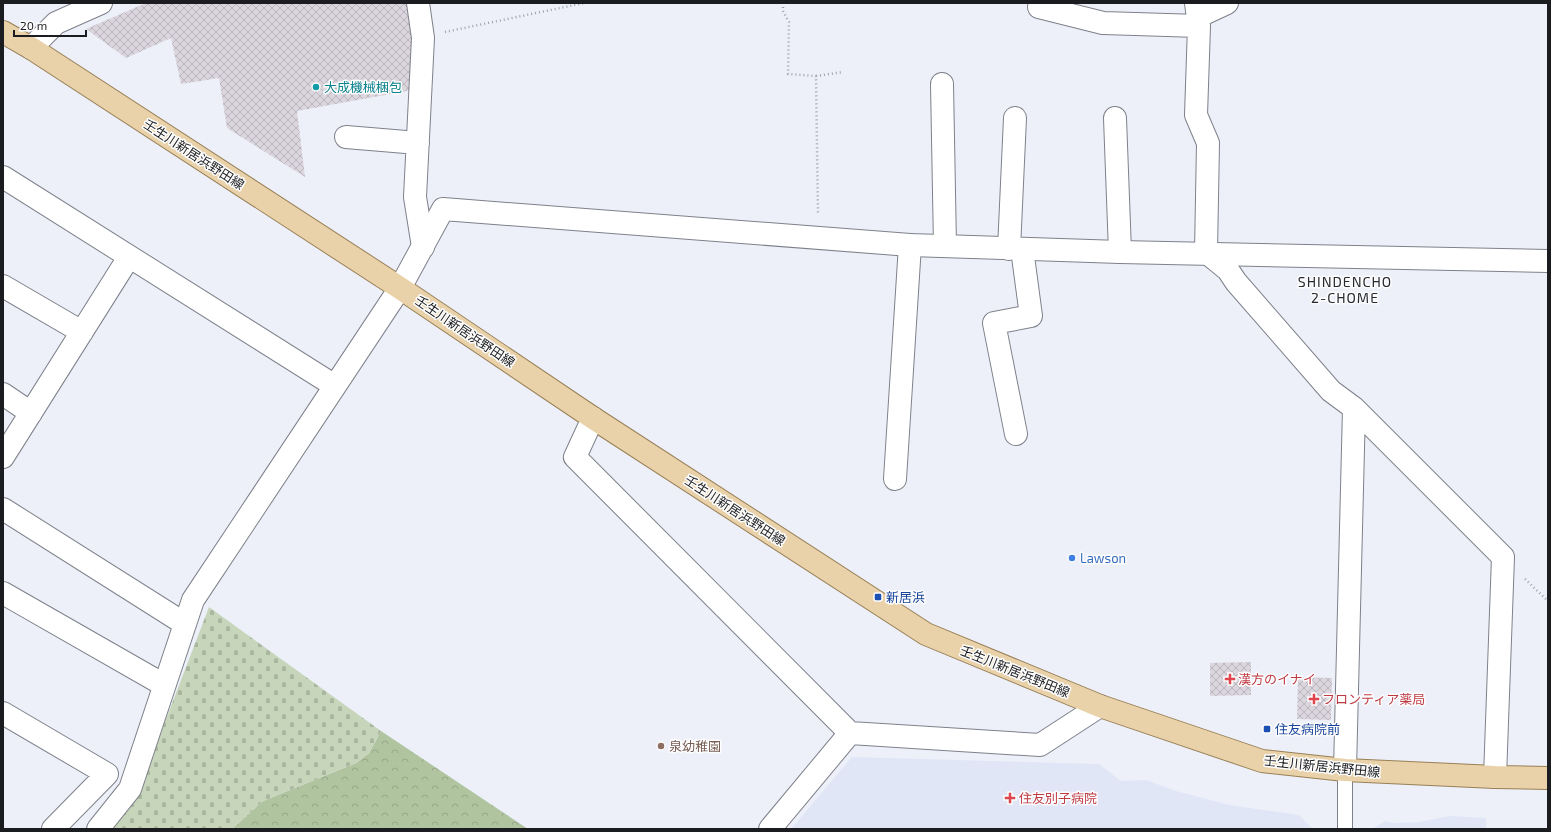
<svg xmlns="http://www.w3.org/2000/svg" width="1551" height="832" viewBox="0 0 1551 832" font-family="'Exo 2','Noto Sans JP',sans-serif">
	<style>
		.built { fill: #e1e6f7 }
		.forest { fill: url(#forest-crowns) }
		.cemetery { fill: url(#cemetery-stones) }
		.building { fill: url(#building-cross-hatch) }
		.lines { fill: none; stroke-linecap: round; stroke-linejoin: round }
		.service-casing { stroke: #7e818a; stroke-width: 16 }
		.minor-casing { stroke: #7e818a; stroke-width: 24 }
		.tertiary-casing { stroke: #7e818a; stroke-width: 24 }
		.primary-casing { stroke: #987f55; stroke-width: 24 }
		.path { stroke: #9ea1a7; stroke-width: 2.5; stroke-dasharray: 1 3; stroke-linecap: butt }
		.service { stroke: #fff; stroke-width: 14 }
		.minor { stroke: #fff; stroke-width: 22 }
		.tertiary { stroke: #fff; stroke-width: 22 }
		.primary { stroke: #e9d2aa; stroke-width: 22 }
		.culture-dot { fill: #0f9aa8; stroke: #fdfdfd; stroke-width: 1.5 }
		.shop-dot { fill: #3f7fe0; stroke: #fdfdfd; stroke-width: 1.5 }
		.transit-dot { fill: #1a4fb4; stroke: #fdfdfd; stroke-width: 1.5 }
		.health-dot { fill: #e0444e; stroke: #fdfdfd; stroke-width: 1.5 }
		.education-dot { fill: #8d6e63; stroke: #fdfdfd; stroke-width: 1.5 }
		.labels { text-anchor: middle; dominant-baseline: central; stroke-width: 3; stroke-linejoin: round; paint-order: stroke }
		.culture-label { font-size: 13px; fill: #0d838f; stroke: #fdfdfd; text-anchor: start }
		.street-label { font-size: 13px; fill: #1b1c1f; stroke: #fdfdfd }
		.shop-label { font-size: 13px; fill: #366cbe; stroke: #fdfdfd; text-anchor: start }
		.transit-label { font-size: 13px; fill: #164399; stroke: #fdfdfd; text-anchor: start }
		.health-label { font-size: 13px; fill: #be3a42; stroke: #fdfdfd; text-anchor: start }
		.education-label { font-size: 13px; fill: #785e54; stroke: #fdfdfd; text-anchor: start }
		.neighbourhood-label { font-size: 14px; letter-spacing: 1px; fill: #272930; stroke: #fdfdfd }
	</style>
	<defs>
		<pattern id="forest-crowns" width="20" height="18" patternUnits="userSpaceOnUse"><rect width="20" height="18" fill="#b0c4a0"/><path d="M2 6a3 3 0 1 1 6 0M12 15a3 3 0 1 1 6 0" fill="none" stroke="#97a889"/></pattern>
		<pattern id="cemetery-stones" width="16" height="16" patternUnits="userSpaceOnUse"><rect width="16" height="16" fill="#c7d6bb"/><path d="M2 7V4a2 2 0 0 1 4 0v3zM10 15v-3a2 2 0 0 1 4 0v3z" fill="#aab7a0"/></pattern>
		<pattern id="building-cross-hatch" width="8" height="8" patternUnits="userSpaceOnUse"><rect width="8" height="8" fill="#dbd5de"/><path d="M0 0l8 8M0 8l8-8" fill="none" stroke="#bbb6be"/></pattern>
	</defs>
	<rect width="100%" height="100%" fill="#edf0f9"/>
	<path class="built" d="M 852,757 L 1099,764 L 1121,781 L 1146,780 L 1176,791 L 1229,805 L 1299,815 L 1313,829 L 791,829 Z
		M 1450,816 L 1486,818 L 1486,829 L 1372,829 L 1385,821 L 1395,823 L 1419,822 Z"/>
	<path class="forest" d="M 381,731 L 528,829 L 232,829 L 263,801 L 356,763 L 369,753 Z"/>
	<path class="cemetery" d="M 209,607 L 381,731 L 369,753 L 356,763 L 263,801 L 232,829 L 111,829 L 137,795 Z"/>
	<path class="building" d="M 146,3 L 409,3 L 414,38 L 412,90 L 297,111 L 305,177 L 227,128 L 219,78 L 181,84 L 171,38 L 126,58 L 86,29 Z
		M 1251,662 L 1251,695 L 1210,696 L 1210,663 Z
		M 1298,677 L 1332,678 L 1331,720 L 1297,719 Z"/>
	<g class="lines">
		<g class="service-casing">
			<path id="service" d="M 1345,829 L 1345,770"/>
		</g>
		<g class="minor-casing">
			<path id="minor" d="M 418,3 L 423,38 L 415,197 L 423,247
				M 1196,3 L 1199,26 L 1196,115 L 1208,143 L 1206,252 L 1228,270 L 1236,282 L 1331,391 L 1354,408 L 1345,770
				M 1039,7 L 1103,23 L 1199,26
				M 1199,16 L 1227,3
				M 942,84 L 945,246
				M 1115,118 L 1120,252
				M 346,137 L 418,143
				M 3,177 L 335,386
				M 1009,249 L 1015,118
				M 3,286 L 82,332
				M 3,394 L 31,413
				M 1354,408 L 1503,557 L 1495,777
				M 593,418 L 575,457 L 850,733 L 770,829
				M 1016,434 L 994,323 L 1031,316 L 1022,249
				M 3,457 L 129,257
				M 895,479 L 910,245
				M 3,509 L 185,624
				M 3,593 L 164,685
				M 3,713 L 107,774 L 53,829
				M 850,733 L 1040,745 L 1100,706
				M 98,829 L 130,789 L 193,600 L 400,288"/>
		</g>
		<g class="tertiary-casing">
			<path id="tertiary" d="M 31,48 L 56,23 L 101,3
				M 400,288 L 443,209 L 910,245 L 1120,252 L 1548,261"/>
		</g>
		<g class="primary-casing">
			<path id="primary" d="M 3,32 L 31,48 L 400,288 L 593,418 L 926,634 L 1100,706 L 1262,761 L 1345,770 L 1495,777 L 1548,778"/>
		</g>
		<path class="path" d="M 783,3 L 783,11 L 789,22 L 788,74 L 816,76 L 818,215
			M 445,32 L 584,3
			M 816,76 L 843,72
			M 1525,579 L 1548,601"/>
		<use href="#service" class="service"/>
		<use href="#minor" class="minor"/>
		<use href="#tertiary" class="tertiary"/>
		<use href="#primary" class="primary"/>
	</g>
	<circle class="culture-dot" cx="316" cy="87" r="4"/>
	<circle class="shop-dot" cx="1072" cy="558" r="4"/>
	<g class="transit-dot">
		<rect x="874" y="593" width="8" height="8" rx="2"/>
		<rect x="1263" y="725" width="8" height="8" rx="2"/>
	</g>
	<g class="health-dot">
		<path d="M1228 673h4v4h4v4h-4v4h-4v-4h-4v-4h4z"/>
		<path d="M1312 693h4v4h4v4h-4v4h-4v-4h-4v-4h4z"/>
		<path d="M1008 792h4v4h4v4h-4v4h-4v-4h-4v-4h4z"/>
	</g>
	<circle class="education-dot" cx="661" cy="746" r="4"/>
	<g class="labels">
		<g class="culture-label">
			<text x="324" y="87">大成機械梱包</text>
		</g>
		<g class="street-label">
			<text transform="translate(194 154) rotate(33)">壬生川新居浜野田線</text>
			<text transform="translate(465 331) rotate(34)">壬生川新居浜野田線</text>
			<text transform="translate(735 510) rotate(33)">壬生川新居浜野田線</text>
			<text transform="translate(1015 671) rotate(22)">壬生川新居浜野田線</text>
			<text transform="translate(1322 766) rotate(6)">壬生川新居浜野田線</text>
		</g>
		<g class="shop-label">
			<text x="1080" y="558">Lawson</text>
		</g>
		<g class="transit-label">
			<text x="886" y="597">新居浜</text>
			<text x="1275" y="729">住友病院前</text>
		</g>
		<g class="health-label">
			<text x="1238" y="679">漢方のイナイ</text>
			<text x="1322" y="699">フロンティア薬局</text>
			<text x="1019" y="798">住友別子病院</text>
		</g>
		<g class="education-label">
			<text x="669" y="746">泉幼稚園</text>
		</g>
		<g class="neighbourhood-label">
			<text x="1345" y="281">SHINDENCHO<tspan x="1345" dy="16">2-CHOME</tspan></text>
		</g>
	</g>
	<rect width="1551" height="832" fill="none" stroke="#1b1c1f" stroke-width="8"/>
	<path d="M14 30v6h72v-6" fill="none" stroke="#1b1c1f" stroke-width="2"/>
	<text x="20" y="30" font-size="12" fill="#1b1c1f" stroke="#fdfdfd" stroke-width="3" paint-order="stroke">20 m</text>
</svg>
